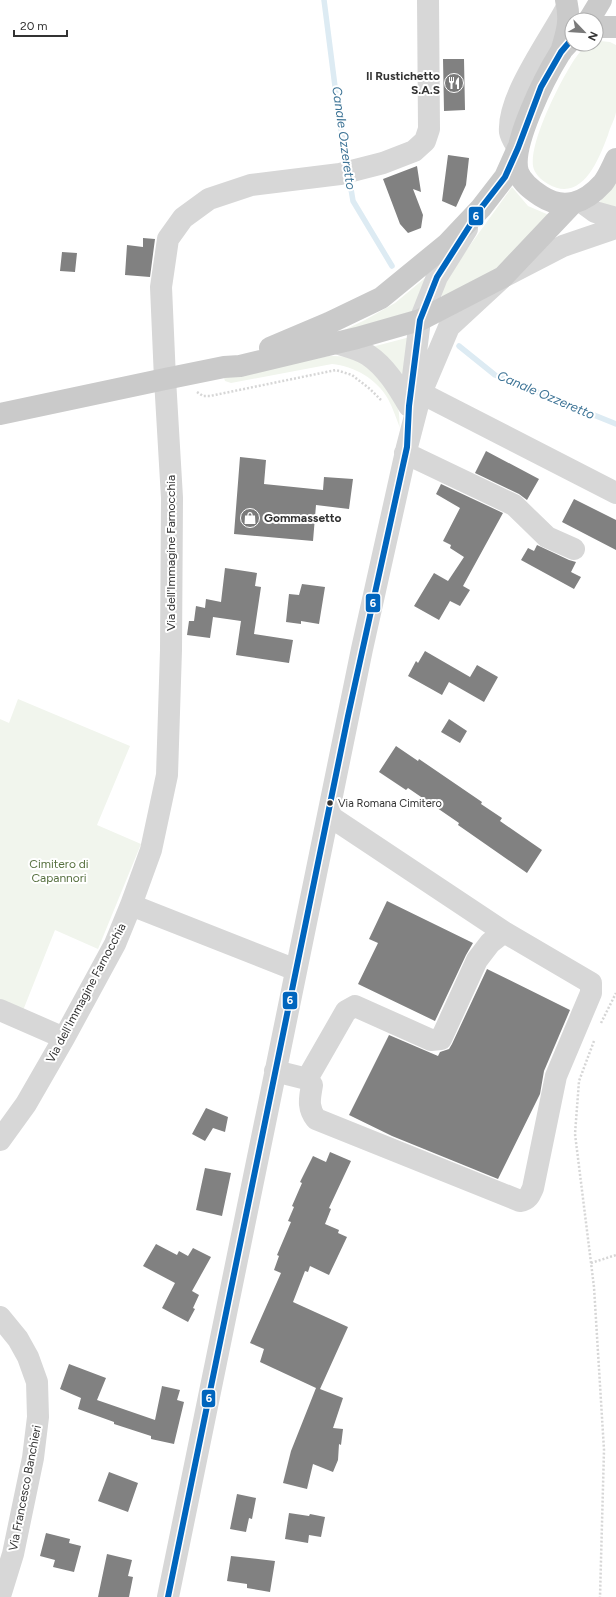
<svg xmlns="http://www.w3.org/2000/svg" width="616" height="1597" viewBox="0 0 616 1597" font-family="Figtree,sans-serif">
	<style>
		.green { fill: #f1f5ed }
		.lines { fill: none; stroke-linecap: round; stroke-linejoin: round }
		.stream { stroke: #ddebf3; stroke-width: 5.5 }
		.building { fill: #818181 }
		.path { stroke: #d6d6d6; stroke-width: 2.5; stroke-dasharray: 2 2; stroke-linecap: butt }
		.minor { stroke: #d7d7d7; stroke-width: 22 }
		.major { stroke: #cacaca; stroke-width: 22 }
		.bus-1-casing { stroke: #fff; stroke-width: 9 }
		.bus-1 { stroke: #0065bd; stroke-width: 6 }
		.bus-dot { fill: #333; stroke: #fff; stroke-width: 1.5 }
		.labels { text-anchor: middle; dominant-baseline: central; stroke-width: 4; stroke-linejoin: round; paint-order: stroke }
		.bus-label { font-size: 11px; fill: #333; stroke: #fff; text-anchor: start }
		.poi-label { font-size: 12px; font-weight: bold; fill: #333; stroke: #fff; text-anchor: end }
		.street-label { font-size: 12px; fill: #333; stroke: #fff }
		.park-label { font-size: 12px; fill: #56703f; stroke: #fff }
		.water-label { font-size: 13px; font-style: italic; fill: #3f7597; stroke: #fff }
		.line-badge { stroke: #fff; stroke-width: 1.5 }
		.badge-label { font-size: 11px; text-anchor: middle; font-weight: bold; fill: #fff }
	</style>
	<rect width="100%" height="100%" fill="#fff"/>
	<path class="green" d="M 600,41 L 610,42 L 616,45 C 616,60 616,75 616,90 C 616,97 616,105 616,112 C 615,119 610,127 608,135 C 599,159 582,204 548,184 C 541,180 534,173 533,166 C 530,144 553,97 564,77 C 571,66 580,44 596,44 L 596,43 Z
		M 616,182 L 616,209 L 598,204 Z
		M 512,187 L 528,206 L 556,218 L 491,274 L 444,298 L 440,294 L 450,273 Z
		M 431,273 L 414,311 L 336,334 L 365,320 L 395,303 Z
		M 410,337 L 403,381 L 368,348 Z
		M 329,356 C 335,356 342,356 348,357 C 371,362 392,387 398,409 C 400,415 399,422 400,428 C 396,418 393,408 388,399 C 377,379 354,366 332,364 L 231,383 L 225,381 L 224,378 Z
		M 18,699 L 130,746 L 97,825 L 141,844 L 98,949 L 55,930 L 22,1013 L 0,1004 L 0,719 L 9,723 Z"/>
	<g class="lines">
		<path class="stream" d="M 324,0 L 338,110 L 347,167
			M 349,177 L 353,201 L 392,266
			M 459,346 L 495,375 L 616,424"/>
	</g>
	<path class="building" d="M 443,59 L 464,59 L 465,110 L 444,111 Z
		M 448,155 L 469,158 L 466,185 L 456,207 L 442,201 Z
		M 417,166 L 421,192 L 413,189 L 423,215 L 421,228 L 408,233 L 400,224 L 383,179 Z
		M 143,238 L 155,239 L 150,277 L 125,275 L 127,245 L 143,247 Z
		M 62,252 L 77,253 L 75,272 L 60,271 Z
		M 486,451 L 539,479 L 527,500 L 519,494 L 475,473 Z
		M 240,457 L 266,460 L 264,484 L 323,490 L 324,477 L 353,479 L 349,509 L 316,505 L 313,541 L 234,534 Z
		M 441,484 L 503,513 L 463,586 L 470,590 L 460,606 L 450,601 L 439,620 L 414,606 L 434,573 L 448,581 L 464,557 L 450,548 L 451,545 L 443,541 L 460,508 L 436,494 Z
		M 574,499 L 616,520 L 616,550 L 562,522 Z
		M 537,545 L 569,560 L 576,562 L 571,572 L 581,577 L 574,589 L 521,560 L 528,548 L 534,551 Z
		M 225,568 L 257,573 L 255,586 L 261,587 L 254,634 L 293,640 L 289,663 L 236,655 L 241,621 L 213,617 L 210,638 L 187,635 L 189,621 L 194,621 L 196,606 L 205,608 L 206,599 L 221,602 Z
		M 302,584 L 325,587 L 319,624 L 301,621 L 301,624 L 286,622 L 289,594 L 299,595 Z
		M 425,651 L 470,677 L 477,665 L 498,677 L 484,702 L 449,682 L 442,695 L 408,676 L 416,661 L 418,663 Z
		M 449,719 L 467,731 L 460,743 L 441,732 Z
		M 396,746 L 418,761 L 419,759 L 482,802 L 481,804 L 502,818 L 500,821 L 542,850 L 527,873 L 458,825 L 459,823 L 408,788 L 406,790 L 379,772 Z
		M 387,901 L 473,943 L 466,955 L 435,1021 L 358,984 L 378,943 L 369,939 Z
		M 487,969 L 570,1010 L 544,1071 L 540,1094 L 498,1179 L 392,1136 L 349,1115 L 389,1035 L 438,1056 L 440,1052 L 449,1049 L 452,1044 Z
		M 206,1108 L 228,1117 L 225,1132 L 213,1128 L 205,1141 L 192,1134 Z
		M 330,1152 L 351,1161 L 329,1208 L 331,1209 L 325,1224 L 339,1230 L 338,1233 L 347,1237 L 329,1275 L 310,1266 L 308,1272 L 305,1271 L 293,1302 L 348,1327 L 320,1389 L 343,1398 L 333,1428 L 343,1429 L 341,1445 L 339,1444 L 338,1460 L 333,1472 L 313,1464 L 307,1489 L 283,1483 L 291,1451 L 316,1388 L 260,1362 L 264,1349 L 250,1343 L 281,1273 L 274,1270 L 279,1256 L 277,1255 L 291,1222 L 288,1221 L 294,1207 L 292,1206 L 302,1183 L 300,1182 L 313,1156 L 326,1162 Z
		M 205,1168 L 231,1173 L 222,1216 L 196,1210 Z
		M 156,1244 L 177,1255 L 179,1251 L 188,1256 L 193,1248 L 211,1257 L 192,1291 L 199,1295 L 193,1308 L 195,1309 L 188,1322 L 162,1308 L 175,1283 L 143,1266 Z
		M 69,1364 L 106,1378 L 97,1400 L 155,1420 L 162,1386 L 180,1390 L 177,1400 L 184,1402 L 174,1444 L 151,1439 L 151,1436 L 114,1424 L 114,1422 L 78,1409 L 81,1398 L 60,1389 Z
		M 109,1472 L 138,1483 L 128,1512 L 98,1501 Z
		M 237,1494 L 256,1498 L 252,1519 L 249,1518 L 246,1532 L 230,1529 Z
		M 289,1513 L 309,1516 L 310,1514 L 325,1517 L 321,1537 L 309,1535 L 308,1543 L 285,1539 Z
		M 46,1533 L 70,1539 L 69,1543 L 81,1546 L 74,1572 L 53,1567 L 55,1560 L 40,1556 Z
		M 107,1554 L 132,1560 L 128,1576 L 133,1577 L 129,1597 L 98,1597 Z
		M 231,1556 L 275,1561 L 270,1592 L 247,1588 L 247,1584 L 227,1581 Z"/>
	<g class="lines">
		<path class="path" d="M 197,392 L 203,396 L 210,396 L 336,370 L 352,375 L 370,389 L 382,401
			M 601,1023 L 616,993
			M 594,1041 L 579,1081 L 575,1134 L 594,1287 L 604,1450 L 600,1597
			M 591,1263 L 616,1255"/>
		<path class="minor" d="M 518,148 C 515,143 511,138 510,132 C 507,97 551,38 567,7
			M 580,201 L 595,212 L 616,218
			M 336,343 C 346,346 359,349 368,355 C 386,367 398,387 409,406
			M 421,393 L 616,493
			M 410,400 L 420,320 L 437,277 L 467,229
			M 405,453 L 514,505 L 547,537 L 574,549
			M 131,905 L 296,970
			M 0,1010 L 64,1038
			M 275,1071 L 307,1079 L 312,1085 C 310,1098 307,1107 316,1119 L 520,1201 C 528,1200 530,1195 533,1188 L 556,1076 L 591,993 L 591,983 L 504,932 L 328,815
			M 307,1079 L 346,1011 L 355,1006 L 431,1040 L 441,1039 L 477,960 L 490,943 L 504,932
			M 0,1140 L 26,1104 L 64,1038 L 115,944 L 131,905 L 151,850 L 167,775 L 171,650 L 172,498 L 165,379 L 161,287 L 168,239 L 183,218 L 209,199 L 251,185 L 340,174 L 383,163 L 414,151 L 425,141 L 429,129 L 428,0
			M 0,1317 L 18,1339 L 28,1357 L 37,1382 L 38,1417 L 33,1458 L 13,1554 L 0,1596
			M 168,1597 L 362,649 L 407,447 L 421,393 L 449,327 L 503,277 L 563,246 L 616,228"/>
		<path class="major" d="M 589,20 L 601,0
			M 596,27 L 616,27
			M 572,39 C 568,44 563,48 560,53 C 545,77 510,146 518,172 C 522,183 532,190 541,196 C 564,211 585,203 603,183 C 608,177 612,167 616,159
			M 561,52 C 567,32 571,20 566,0
			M 270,348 L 329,323 L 381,298 L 447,244 L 481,208 L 505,177 L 518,148
			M 0,414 L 165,379 L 224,367 L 240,366 L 357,338 L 420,320 L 503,277 L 573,203"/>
		<g class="bus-1-casing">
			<path id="bus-1" d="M 168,1597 L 348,716 L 407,447 L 409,406 L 420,320 L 437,277 L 481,208 L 505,177 L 518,148 L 541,87 L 561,52 L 572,39"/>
		</g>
		<use href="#bus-1" class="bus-1"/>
	</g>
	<defs>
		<g id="restaurant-disc" transform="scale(1)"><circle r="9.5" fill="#7a7a7a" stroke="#fff"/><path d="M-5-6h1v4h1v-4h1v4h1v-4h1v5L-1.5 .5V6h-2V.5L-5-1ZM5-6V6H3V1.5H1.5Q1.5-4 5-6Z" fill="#fff"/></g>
		<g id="shop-disc" transform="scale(1)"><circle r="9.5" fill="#7a7a7a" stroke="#fff"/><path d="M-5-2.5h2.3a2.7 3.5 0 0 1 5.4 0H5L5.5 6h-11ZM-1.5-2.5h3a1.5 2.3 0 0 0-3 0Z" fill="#fff"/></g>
	</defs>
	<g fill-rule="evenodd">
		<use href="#restaurant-disc" x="454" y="83"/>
		<use href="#shop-disc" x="250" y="518"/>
	</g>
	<circle class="bus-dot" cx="330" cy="803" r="3.5"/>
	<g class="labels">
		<g class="bus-label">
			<text x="338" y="803">Via Romana Cimitero</text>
		</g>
		<g class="poi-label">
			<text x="440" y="76">Il Rustichetto<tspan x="440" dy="14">S.A.S</tspan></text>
			<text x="264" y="518" text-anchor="start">Gommassetto</text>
		</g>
		<g class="street-label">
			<text transform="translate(171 553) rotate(-90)">Via dell'Immagine Farnocchia</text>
			<text transform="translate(86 993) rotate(-62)">Via dell'Immagine Farnocchia</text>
			<text transform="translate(25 1488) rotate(-79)">Via Francesco Banchieri</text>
		</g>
		<g class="park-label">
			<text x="59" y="864">Cimitero di<tspan x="59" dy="14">Capannori</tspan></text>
		</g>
		<g class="water-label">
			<text transform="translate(344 138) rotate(82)">Canale Ozzeretto</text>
			<text transform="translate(546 395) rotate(23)">Canale Ozzeretto</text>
		</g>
	</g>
	<g class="line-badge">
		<rect x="468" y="206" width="16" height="20" rx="4" fill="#0065bd"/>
		<rect x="365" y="593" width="16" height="20" rx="4" fill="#0065bd"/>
		<rect x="282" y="991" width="16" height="19" rx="4" fill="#0065bd"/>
		<rect x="201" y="1389" width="15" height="19" rx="4" fill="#0065bd"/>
	</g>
	<g class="badge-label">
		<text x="476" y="220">6</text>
		<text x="373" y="607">6</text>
		<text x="290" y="1004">6</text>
		<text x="209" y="1402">6</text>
	</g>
	<g transform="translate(584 32) rotate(115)"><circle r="19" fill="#ffffff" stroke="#adadad"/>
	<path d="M0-3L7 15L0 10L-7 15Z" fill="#7a7a7a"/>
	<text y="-6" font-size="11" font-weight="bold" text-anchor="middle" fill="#333333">N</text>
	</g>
	<path d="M14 30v6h53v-6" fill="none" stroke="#333333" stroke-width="2"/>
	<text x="20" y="30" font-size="12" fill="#333333" stroke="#ffffff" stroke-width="3" paint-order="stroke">20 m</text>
</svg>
